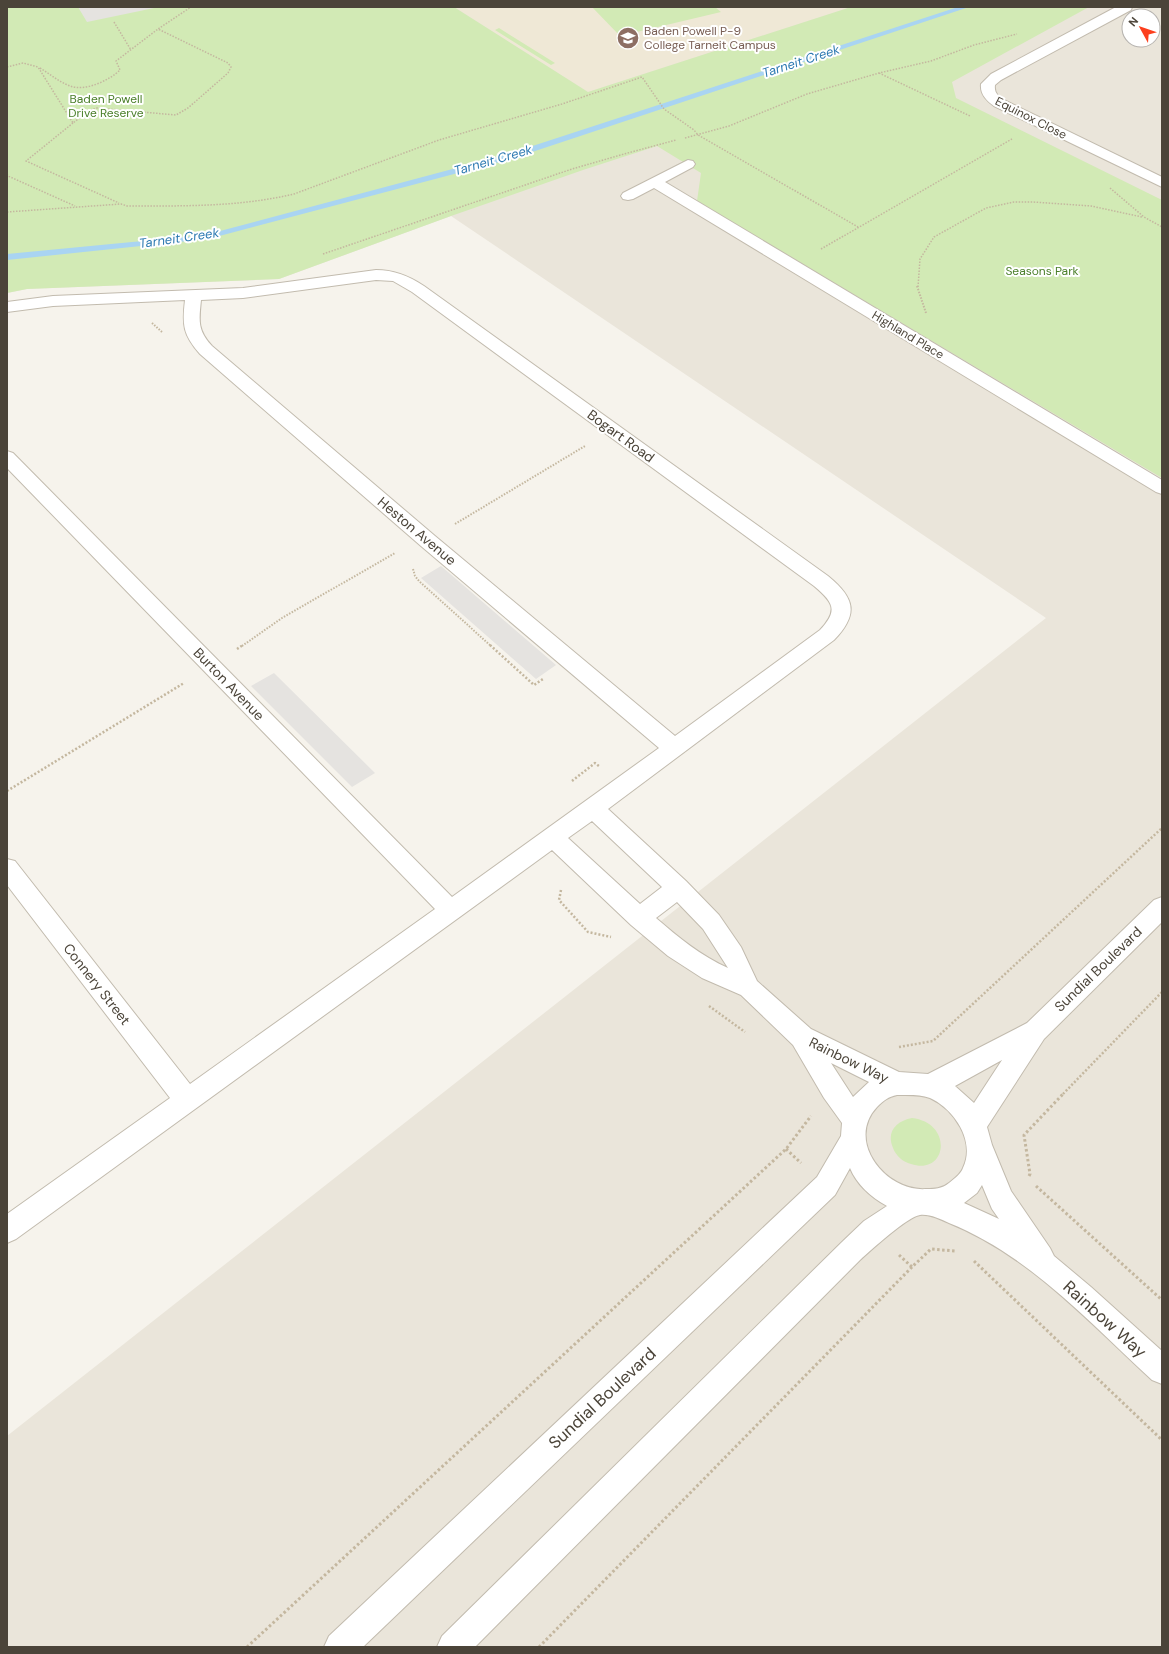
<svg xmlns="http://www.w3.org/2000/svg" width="1169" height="1654" viewBox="0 0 1169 1654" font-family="'DM Sans',sans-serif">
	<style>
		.residential { fill: #eae5da; fill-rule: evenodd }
		.education { fill: #efe8d6 }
		.green { fill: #d2eab5 }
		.parking { fill: #e5e3e0 }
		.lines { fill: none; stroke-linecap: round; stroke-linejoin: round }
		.stream { fill: #a9d4f2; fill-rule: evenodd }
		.minor-casing { stroke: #c2bbae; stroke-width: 2 }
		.path-far3 { stroke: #c4b79f; stroke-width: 1.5; stroke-dasharray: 1.5 1.5; stroke-linecap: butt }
		.path-far2 { stroke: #c4b79f; stroke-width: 2; stroke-dasharray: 1.5 1.5; stroke-linecap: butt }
		.path-far1 { stroke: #c4b79f; stroke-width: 2.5; stroke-dasharray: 2 2; stroke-linecap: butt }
		.path { stroke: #c4b79f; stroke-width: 3; stroke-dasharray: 2.5 2.5; stroke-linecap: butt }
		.minor { fill: #fff; fill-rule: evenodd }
		.labels { text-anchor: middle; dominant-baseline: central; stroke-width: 4; stroke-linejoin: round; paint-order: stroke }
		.far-education-label { font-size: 12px; fill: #785e54; stroke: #fff; text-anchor: start }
		.far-park-label { font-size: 12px; fill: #4a7f2a; stroke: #fff }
		.far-street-label { font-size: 12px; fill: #4b4439; stroke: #fff }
		.far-water-label { font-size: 13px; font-style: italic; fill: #2e7ab2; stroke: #fff }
		.street-label { font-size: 14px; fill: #4b4439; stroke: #fff }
		.near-street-label { font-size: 17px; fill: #4b4439; stroke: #fff }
	</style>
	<rect width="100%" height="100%" fill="#f6f3ec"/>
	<path class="residential" d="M 7,7 L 1162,7 L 1162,1647 L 7,1647 L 7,1436 L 1046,618 L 451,216 L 279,279 L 27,289 L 7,293 ZM 1129,16 L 1153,16 L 1153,40 L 1129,40 Z"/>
	<path class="education" d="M 454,7 L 851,7 L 588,92 Z"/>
	<path class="green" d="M 7,7 L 454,7 L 588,92 L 851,7 L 1089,7 L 952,82 L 956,98 L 1162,200 L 1162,478 L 697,201 L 701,173 L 657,146 L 583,170 L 451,216 L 279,279 L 27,289 L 7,293 Z
		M 592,7 L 715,7 L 721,12 L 620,36 Z
		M 499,28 L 555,63 L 551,65 L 495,30 Z
		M 912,1118 C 954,1123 947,1176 911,1164 C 903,1162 896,1156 893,1148 C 886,1132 896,1121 912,1118 Z"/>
	<path class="parking" d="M 78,7 L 159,7 L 87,22 Z
		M 441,566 L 556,665 L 536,679 L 421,578 Z
		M 274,673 L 375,773 L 352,787 L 251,686 Z"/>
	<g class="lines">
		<path class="stream" d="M 958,7 L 969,7 L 511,159 L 208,239 L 7,260 L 7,254 L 205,235 L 505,155 Z"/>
		<g class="minor-casing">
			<path id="minor" d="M 1116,7 L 1132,7 L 1131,10 L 1001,80 L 995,85 C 994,93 998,96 1004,100 L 1162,177 L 1162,187 L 994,106 C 986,100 980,94 981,84 L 991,74 Z
				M 688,160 L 693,161 L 695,164 L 693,167 L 665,182 L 1162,480 L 1162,494 L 1156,492 L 654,188 L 633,199 L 628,200 L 623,199 L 621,196 L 623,193 Z
				M 376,270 C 394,270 409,276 424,286 L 828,576 C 855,598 859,614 834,640 L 608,809 L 686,881 L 719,915 L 741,947 L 757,981 L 811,1029 L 899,1072 L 928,1074 L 1027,1023 L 1154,900 L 1162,897 L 1162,922 L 1044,1039 L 987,1127 L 992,1145 L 1011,1191 L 1050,1248 L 1054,1256 L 1091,1287 L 1162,1351 L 1162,1384 L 1152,1380 C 1090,1323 1029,1255 949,1223 C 940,1219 930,1214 920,1215 C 907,1217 871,1250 860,1260 L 475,1647 L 437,1647 L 442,1636 L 842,1242 L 864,1221 L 887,1206 C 871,1197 857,1185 850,1168 L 835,1195 L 363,1647 L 324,1647 L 329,1636 L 817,1177 L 841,1136 L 842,1123 L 824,1098 L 793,1045 L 741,995 L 702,978 L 668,956 L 631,925 L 552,850 L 16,1239 L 7,1243 L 7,1214 L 170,1098 L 7,885 L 7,859 L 15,861 L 190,1084 L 435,909 L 7,468 L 7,451 L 13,453 L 452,897 L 659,748 L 421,546 L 200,354 C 183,335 182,325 185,300 L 53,306 L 7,312 L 7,302 L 53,296 L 243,288 ZM 376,280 L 393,281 L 412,292 L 814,586 C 833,602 839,610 820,630 L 675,736 L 435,536 L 212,346 C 197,330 199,320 201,300 L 243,298 ZM 592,821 L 662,887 L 640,904 L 568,838 ZM 677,902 L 703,929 L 728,968 C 701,956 678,937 656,918 ZM 1002,1060 L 974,1103 L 955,1086 ZM 831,1063 L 869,1082 L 853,1097 ZM 897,1095 C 907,1095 920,1094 930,1098 C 954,1109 976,1141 963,1168 C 961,1174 954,1179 949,1183 C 942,1189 934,1189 926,1189 C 886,1192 845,1141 877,1107 C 884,1100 888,1097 897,1095 ZM 982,1185 L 992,1209 L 999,1219 L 964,1203 L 977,1193 Z"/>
		</g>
		<path class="path-far3" d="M 114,22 L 131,50
			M 7,67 L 23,63 L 38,67 L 73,123 L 90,110 L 97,108 L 176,115 L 188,108 L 228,73 L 231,67 L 228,63 L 158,29 L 191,7
			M 40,68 C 50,74 59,82 70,86 C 85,92 110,80 120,70 L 116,61 L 158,29
			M 879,73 L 970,116
			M 73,123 L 26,161 L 119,203
			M 685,138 L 729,126 L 807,94 L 879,73 L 931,61 L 974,45 L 1017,34
			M 7,174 L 8,176 L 75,206
			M 1110,188 L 1144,217 L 1162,227
			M 7,212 L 121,204 L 127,206 C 183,206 239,207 294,194 L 439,140 L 562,104 L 642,77 L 664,109 L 694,130 L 698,135 L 858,227
			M 821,249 L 1012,139
			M 323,254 L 572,169 L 624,154 L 676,140
			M 918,287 L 920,259 L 934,237 L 986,208 L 1014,202 L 1033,202 L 1091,206 L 1142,217"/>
		<path class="path-far2" d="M 917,286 L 926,313
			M 152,323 L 163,333
			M 455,524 L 585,446
			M 413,569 L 415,576 L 419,581 L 491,646
			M 242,646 L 282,618 L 395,553"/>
		<path class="path-far1" d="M 490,645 L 534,685 L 543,679
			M 237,649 L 243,645
			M 572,781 L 595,763 L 599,766
			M 7,791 L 184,683
			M 561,890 L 559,900 L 588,932 L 611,937
			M 709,1006 L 745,1032
			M 899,1047 L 933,1041 L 1162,828
			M 1063,1094 L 1162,992"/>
		<path class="path" d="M 786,1149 L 801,1163
			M 1029,1176 L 1030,1174 L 1024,1135 L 1064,1093
			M 1036,1186 L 1162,1300
			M 899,1255 L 912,1267 L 931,1249 L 955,1251
			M 974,1261 L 1162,1440
			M 247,1647 L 786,1149 L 811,1116
			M 539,1647 L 912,1267"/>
		<use href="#minor" class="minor"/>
	</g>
	<defs>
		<g id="school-disc" transform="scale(1.15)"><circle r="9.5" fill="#8d6e63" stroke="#fff"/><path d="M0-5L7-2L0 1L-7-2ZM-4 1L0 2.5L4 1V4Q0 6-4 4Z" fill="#fff"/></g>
	</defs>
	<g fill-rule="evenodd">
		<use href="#school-disc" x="628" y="38"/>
	</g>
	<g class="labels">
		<g class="far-education-label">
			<text x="644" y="31">Baden Powell P-9<tspan x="644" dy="14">College Tarneit Campus</tspan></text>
		</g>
		<g class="far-park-label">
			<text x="106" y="99">Baden Powell<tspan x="106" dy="14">Drive Reserve</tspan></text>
			<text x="1042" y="271">Seasons Park</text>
		</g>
		<g class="far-street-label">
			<text transform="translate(1031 118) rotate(27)">Equinox Close</text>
			<text transform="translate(908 335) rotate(31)">Highland Place</text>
		</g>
		<g class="far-water-label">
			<text transform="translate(801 61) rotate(-18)">Tarneit Creek</text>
			<text transform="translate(493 160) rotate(-16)">Tarneit Creek</text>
			<text transform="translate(179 238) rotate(-8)">Tarneit Creek</text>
		</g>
		<g class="street-label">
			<text transform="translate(621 436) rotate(36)">Bogart Road</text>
			<text transform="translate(417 531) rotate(40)">Heston Avenue</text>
			<text transform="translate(229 684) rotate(46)">Burton Avenue</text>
			<text transform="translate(1098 969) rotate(-44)">Sundial Boulevard</text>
			<text transform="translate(97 984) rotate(52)">Connery Street</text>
			<text transform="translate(849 1060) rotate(26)">Rainbow Way</text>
		</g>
		<g class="near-street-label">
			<text transform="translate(1105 1319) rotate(42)">Rainbow Way</text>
			<text transform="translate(602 1398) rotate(-43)">Sundial Boulevard</text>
		</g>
	</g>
	<rect width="1169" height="1654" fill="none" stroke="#4b4439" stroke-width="16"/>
	<g transform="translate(1141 28) rotate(310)"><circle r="19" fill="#ffffff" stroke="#b7b4b0"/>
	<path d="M0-3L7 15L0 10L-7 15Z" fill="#fc3f1d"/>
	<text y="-6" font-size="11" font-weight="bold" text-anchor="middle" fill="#4b4439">N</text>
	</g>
</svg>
